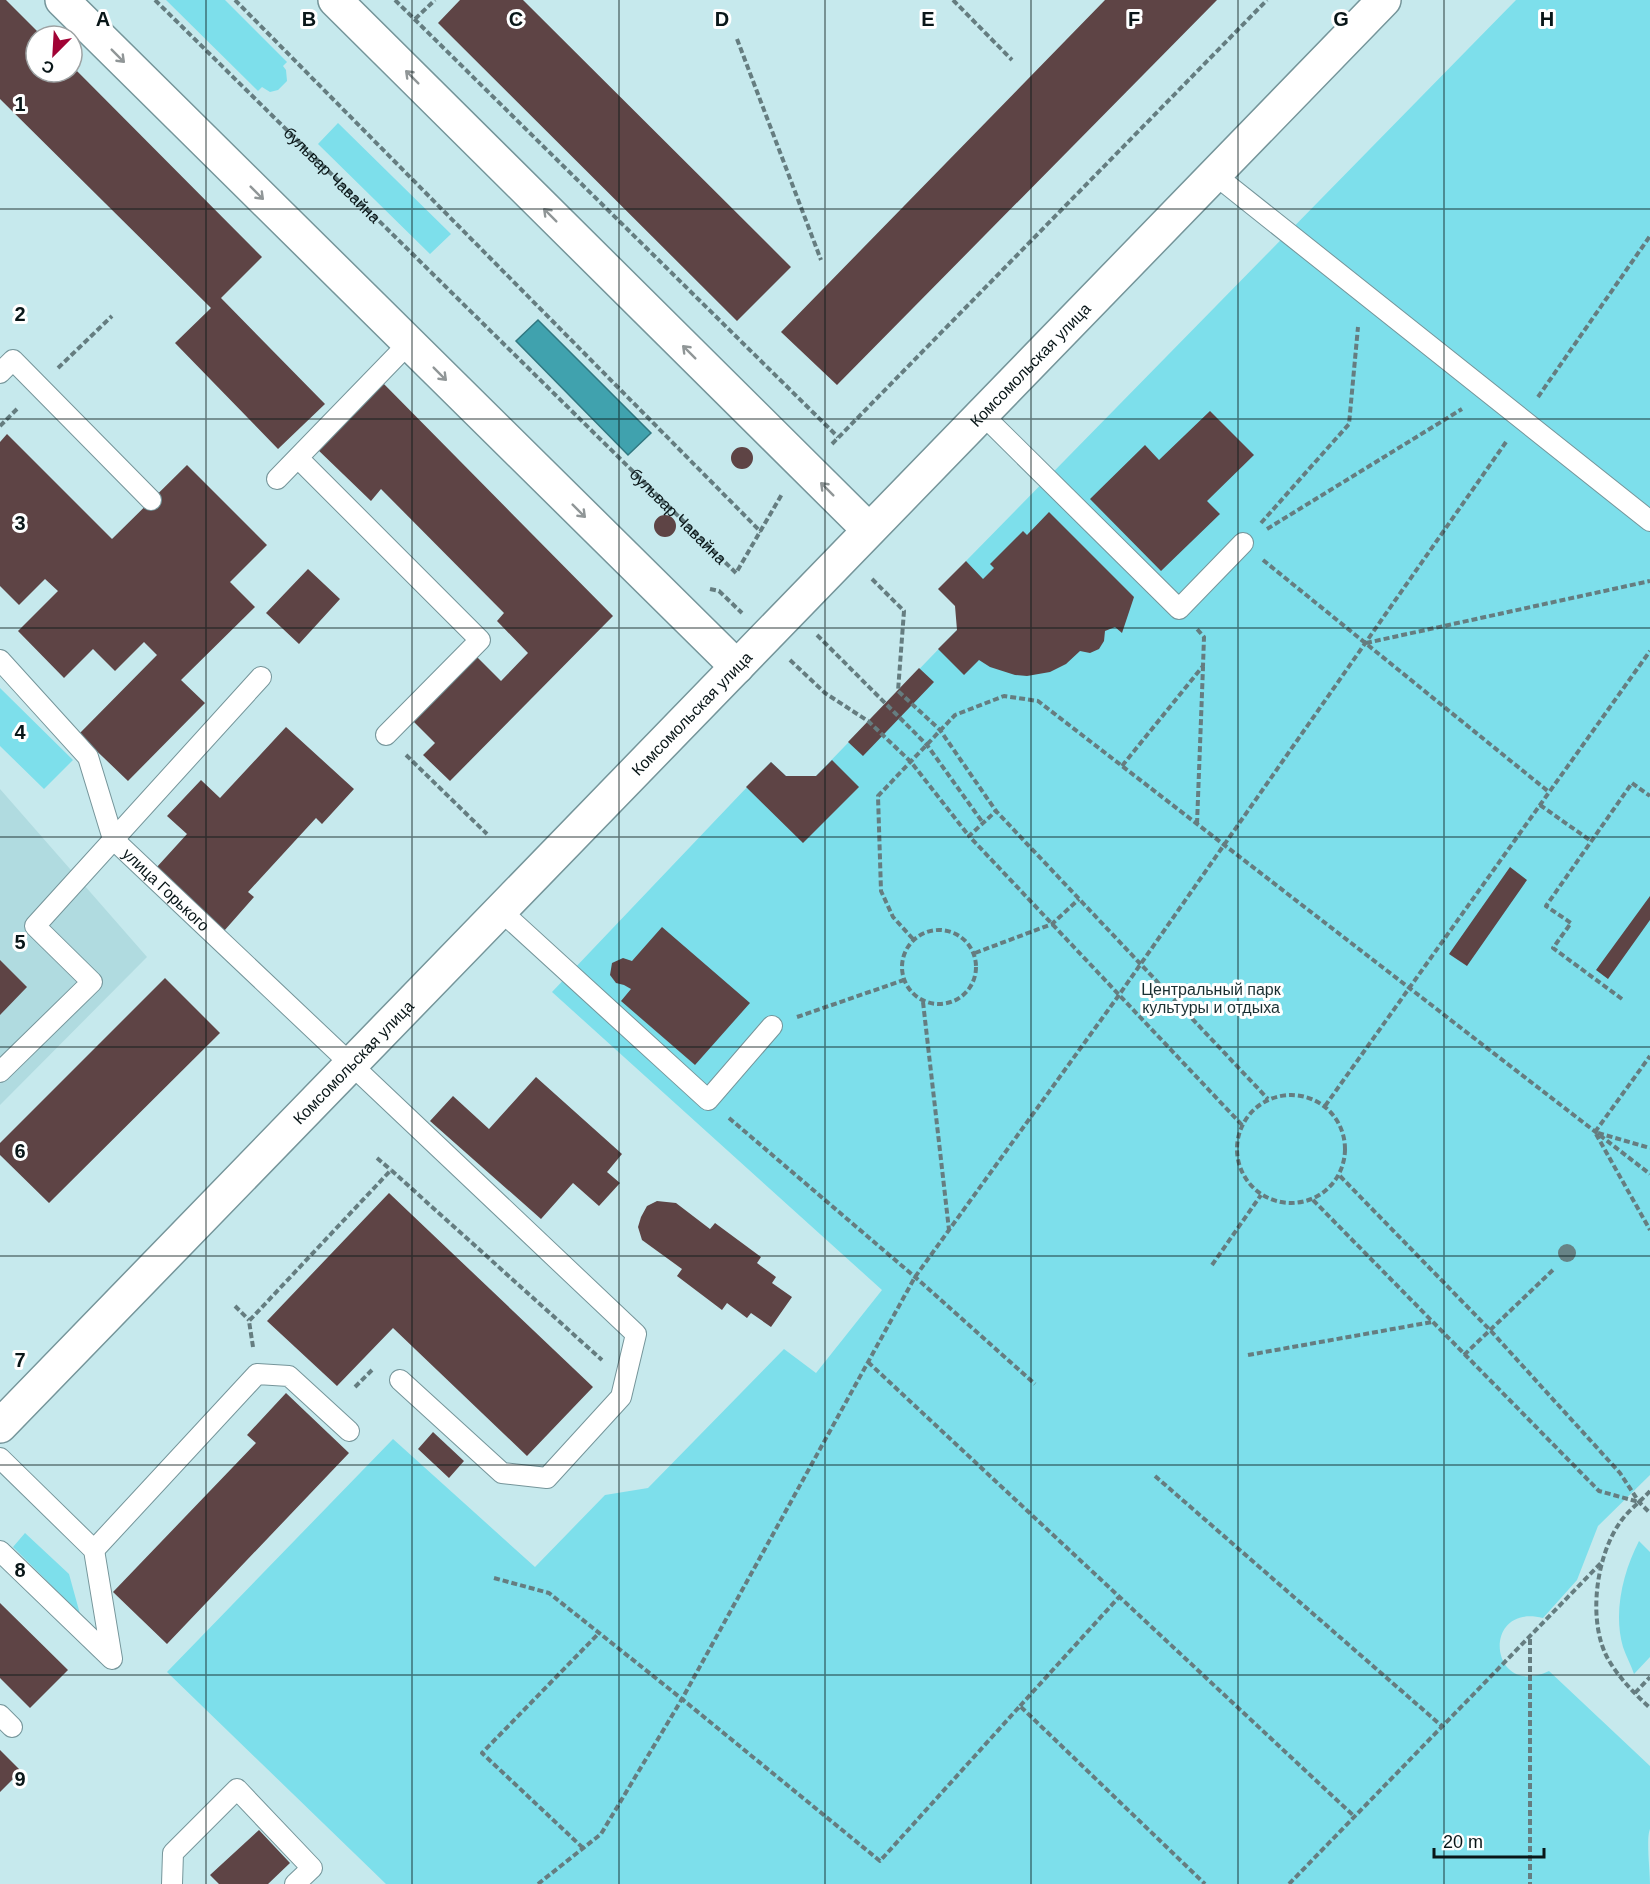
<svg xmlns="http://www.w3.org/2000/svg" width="1650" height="1884" viewBox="0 0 1650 1884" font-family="Helvetica,sans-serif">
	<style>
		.built { fill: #b0dbe0 }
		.green { fill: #7ddfeb }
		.water { fill: #40a2ae; stroke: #307881; stroke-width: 1.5 }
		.building { fill: #5e4445 }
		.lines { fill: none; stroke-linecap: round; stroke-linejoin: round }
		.service-casing { stroke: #75959a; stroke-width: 22 }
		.tertiary-casing { stroke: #75959a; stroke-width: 36 }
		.secondary-casing { stroke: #75959a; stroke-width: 36 }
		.path { stroke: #657d80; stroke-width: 4; stroke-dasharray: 6 3; stroke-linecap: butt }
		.service { stroke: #fff; stroke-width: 20 }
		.tertiary { stroke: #fff; stroke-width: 33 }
		.secondary { stroke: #fff; stroke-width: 33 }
		.tree { fill: #678386 }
		.oneway { stroke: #909697 }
		.grid { fill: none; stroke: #091618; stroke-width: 1.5; stroke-opacity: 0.55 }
		.labels { text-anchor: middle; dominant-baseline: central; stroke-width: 6; stroke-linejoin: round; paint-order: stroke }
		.street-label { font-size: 16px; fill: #091618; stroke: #fff }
		.park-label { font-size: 16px; fill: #192f32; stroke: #fff }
		.grid-label { font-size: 20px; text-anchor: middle; font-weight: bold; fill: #091618; stroke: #fff; stroke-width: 6; stroke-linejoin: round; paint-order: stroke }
	</style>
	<rect width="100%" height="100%" fill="#c6e9ed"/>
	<path class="built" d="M 0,789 L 147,957 L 0,1105 Z"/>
	<path class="green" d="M 166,0 L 225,0 L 287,62 L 283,66 L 286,70 L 287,81 L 278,90 L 270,92 L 262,87 L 258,91 Z
		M 1516,0 L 1650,0 L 1650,1475 L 1598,1526 L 1577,1580 L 1543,1618 C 1480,1602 1489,1700 1549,1671 L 1650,1766 L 1650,1829 C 1646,1838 1650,1871 1650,1884 L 386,1884 L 167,1672 L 393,1439 L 535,1567 L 605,1495 L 648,1488 L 784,1349 L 816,1373 L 882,1290 L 552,992 L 771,762 L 786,776 L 816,776 L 957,630 L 966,561 Z
		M 338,123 L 451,234 L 430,254 L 318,144 Z
		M 0,688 L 73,760 L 44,789 L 0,746 Z
		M 25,1533 L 69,1574 L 80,1614 L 13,1547 Z
		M 1639,1541 L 1650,1552 L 1650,1657 L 1634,1674 C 1631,1665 1626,1656 1623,1647 C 1613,1613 1623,1572 1639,1541 Z"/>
	<path class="water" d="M 538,320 L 651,433 L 628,455 L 516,341 Z"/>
	<path class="building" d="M 0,0 L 6,0 L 42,36 L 36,36 L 36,72 L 72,72 L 72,66 L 262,257 L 221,298 L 325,404 L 278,449 L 175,343 L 211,308 L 0,99 Z
		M 460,0 L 523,0 L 791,267 L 737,321 L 438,23 Z
		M 1105,0 L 1217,0 L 837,385 L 781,332 Z
		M 380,380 L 613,616 L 450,781 L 423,755 L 435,743 L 410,718 L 473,653 L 501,681 L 528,653 L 497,621 L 504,613 L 381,489 L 371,501 L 315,447 Z
		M 1210,411 L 1254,455 L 1207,501 L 1220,514 L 1161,571 L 1090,499 L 1145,445 L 1159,460 Z
		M 7,434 L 112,539 L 187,465 L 267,545 L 230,582 L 255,607 L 181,680 L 205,703 L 128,781 L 79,734 L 157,655 L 144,642 L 115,671 L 93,649 L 64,678 L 18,631 L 58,591 L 45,579 L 19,605 L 0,586 L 0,442 Z
		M731 458a11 11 0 1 1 22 0a11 11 0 1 1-22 0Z
		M 1049,512 L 1134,597 L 1122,633 L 1115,627 L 1105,631 L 1104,641 L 1099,649 L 1090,653 L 1080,651 L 1066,664 L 1050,672 L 1027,676 L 1015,675 L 990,667 L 979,660 L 964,675 L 938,649 L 957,630 L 955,606 L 938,589 L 966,561 L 983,579 L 994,568 L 990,564 L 1023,531 L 1027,535 Z
		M654 526a11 11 0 1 1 22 0a11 11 0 1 1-22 0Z
		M 308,569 L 340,599 L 299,644 L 266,613 Z
		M 919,668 L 934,682 L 863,756 L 848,742 Z
		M 286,727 L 354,789 L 322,824 L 316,818 L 248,892 L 254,897 L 224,931 L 156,868 L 187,834 L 167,816 L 201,780 L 220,798 Z
		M 832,760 L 859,787 L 803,843 L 746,787 L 771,762 L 786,776 L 816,776 Z
		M 1510,867 L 1527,880 L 1467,966 L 1449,954 Z
		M 1650,896 L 1650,920 L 1608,979 L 1596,970 Z
		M 662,927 L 750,1003 L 695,1065 L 621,1001 L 631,989 L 624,985 L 616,983 L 610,975 L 612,963 L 623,958 L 632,961 Z
		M 0,960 L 27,987 L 0,1015 Z
		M 165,978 L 220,1033 L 49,1203 L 0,1155 L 0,1143 Z
		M 536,1077 L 622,1154 L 607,1172 L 620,1183 L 599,1206 L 573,1183 L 541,1219 L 430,1121 L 453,1096 L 489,1129 Z
		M 389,1193 L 593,1387 L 527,1456 L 393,1328 L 337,1386 L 267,1321 Z
		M 657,1201 L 676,1203 L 710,1229 L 715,1223 L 761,1257 L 757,1263 L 776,1277 L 772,1283 L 792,1297 L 771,1327 L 751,1313 L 747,1318 L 727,1303 L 722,1310 L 677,1276 L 682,1269 L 642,1240 L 638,1227 L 641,1217 L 647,1206 Z
		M 286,1393 L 349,1453 L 167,1644 L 113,1592 L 256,1443 L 247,1435 Z
		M 433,1432 L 464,1461 L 449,1478 L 418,1449 Z
		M 0,1603 L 68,1670 L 30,1708 L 0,1678 Z
		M 0,1750 L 21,1771 L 0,1792 Z
		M 259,1830 L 290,1863 L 268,1884 L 219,1884 L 210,1875 Z"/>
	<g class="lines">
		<g class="service-casing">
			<g id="service">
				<path d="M 1214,174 L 1650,521"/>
				<path d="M 0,373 L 13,360 L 151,500"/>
				<path d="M 982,414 L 1179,609 L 1243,543"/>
				<path d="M 298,458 L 480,640 L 386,735"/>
				<path d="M 277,479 L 409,343"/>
				<path id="s2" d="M 0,660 L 88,757 L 113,839 L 636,1334 L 621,1397 L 547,1478 L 502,1473 L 400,1380"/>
				<path d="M 500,910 L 708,1100 L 772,1026"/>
				<path d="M 0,1072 L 92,982 L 35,926 L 261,677"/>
				<path d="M 0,1458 L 94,1550 L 112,1659 L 0,1551"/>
				<path d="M 94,1550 L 257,1374 L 289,1376 L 349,1431"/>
				<path d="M 0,1715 L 12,1727"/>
				<path d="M 172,1884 L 173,1853 L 237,1789 L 312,1868 L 295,1884"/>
			</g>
		</g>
		<g class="tertiary-casing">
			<path id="tertiary" d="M 62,0 L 737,667
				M 335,0 L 869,530"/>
		</g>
		<g class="secondary-casing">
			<g id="secondary">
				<path id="s3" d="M 0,1426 L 1384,0"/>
			</g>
		</g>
		<g class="path">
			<path id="s1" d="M 155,0 L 736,573 L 782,494"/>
			<path d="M 235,0 L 761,532"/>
			<path d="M 395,0 L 838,437"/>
			<path d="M 953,0 L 1012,60"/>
			<path d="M 415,19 L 435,0"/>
			<path d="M 737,39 L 821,260"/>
			<path d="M 58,368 L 112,316"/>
			<path d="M 1538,397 L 1650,236"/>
			<path d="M 0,426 L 19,407"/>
			<path d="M 832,444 L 1267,0"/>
			<path d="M 1261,523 L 1349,424 L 1358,327"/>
			<path d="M 1267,529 L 1462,409"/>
			<path d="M 1263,560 L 1549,792"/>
			<path d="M 872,579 L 904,611 L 898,691 L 940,730 L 996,811"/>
			<path d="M 710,589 L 719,591 L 742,613"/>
			<path d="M 817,635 L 927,745 L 983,823"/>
			<path d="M 1366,643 L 1650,581"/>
			<path d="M 790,660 L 825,693 L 868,721 L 911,762 L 969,836"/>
			<path d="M 406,755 L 487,834"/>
			<path d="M 1122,766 L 1203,666 L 1204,637 L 1197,629"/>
			<path d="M 1540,805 L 1591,841"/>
			<path d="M 1197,824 L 1203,667"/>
			<circle cx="939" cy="967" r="37"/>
			<path d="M 913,939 L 893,917 L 881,891 L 878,796 L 955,715 L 1004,696 L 1038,701 L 1650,1174"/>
			<path d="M 975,953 L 1052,924 L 1079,899"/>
			<path d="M 1622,999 L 1553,948 L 1571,923 L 1546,906 L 1632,783 L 1650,796"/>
			<path d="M 923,1002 L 949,1230"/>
			<path d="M 797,1017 L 904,980"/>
			<circle cx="1291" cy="1149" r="54"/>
			<path d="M 1325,1106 L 1650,651"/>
			<path d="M 729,1118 L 915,1277 L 1035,1384"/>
			<path d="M 1242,1125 L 969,836 L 996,811 L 1268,1099"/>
			<path d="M 1595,1132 L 1650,1056"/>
			<path d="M 1598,1133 L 1650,1148"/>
			<path d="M 1596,1134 L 1650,1230"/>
			<path d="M 377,1158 L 391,1170"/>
			<path d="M 1340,1176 L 1490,1330 L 1620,1473 L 1639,1502 L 1650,1513"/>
			<path d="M 1313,1200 L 1599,1491 L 1639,1502"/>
			<path d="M 1212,1265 L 1261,1195"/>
			<path d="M 235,1306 L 249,1320"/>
			<path d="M 253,1347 L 249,1321 L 391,1170 L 602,1360"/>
			<path d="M 1248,1355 L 1432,1322"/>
			<path d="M 1464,1355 L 1555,1268"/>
			<path d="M 868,1362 L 1355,1817"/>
			<path d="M 355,1387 L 373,1369"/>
			<path d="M 1155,1476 L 1443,1727"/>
			<path d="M 1650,1491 C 1641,1501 1629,1510 1621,1521 C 1596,1555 1587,1621 1608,1659 C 1619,1678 1634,1693 1650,1708"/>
			<path d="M 494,1578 L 549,1593 L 682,1699 L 880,1861 L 1020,1706 L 1205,1884"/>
			<path d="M 1530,1639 L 1530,1884"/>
			<path d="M 1635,1693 L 1650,1677"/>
			<path d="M 1020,1706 L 1119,1597"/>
			<path d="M 583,1848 L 482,1753 L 599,1633"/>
			<path d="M 538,1884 L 601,1834 L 682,1699 L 915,1277 L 1119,995 L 1506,442"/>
			<path d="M 1289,1884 L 1601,1563"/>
		</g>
		<use href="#service" class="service"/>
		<use href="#tertiary" class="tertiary"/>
		<use href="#secondary" class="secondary"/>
	</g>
	<circle class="tree" cx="1567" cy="1253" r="9"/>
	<defs><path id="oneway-shaft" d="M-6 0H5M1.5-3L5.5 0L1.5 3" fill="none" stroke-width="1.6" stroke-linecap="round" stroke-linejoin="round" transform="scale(1.5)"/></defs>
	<g class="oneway">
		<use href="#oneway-shaft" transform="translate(118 56) rotate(45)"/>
		<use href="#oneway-shaft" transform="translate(412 77) rotate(-135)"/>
		<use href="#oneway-shaft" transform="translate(257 193) rotate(45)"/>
		<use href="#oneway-shaft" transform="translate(550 215) rotate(-135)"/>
		<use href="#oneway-shaft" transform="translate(689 352) rotate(-135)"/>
		<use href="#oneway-shaft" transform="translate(440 374) rotate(45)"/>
		<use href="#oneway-shaft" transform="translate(827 489) rotate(-135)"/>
		<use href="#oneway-shaft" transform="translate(579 511) rotate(45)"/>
	</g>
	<path class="grid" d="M 206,0 L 206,1884M 412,0 L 412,1884M 619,0 L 619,1884M 825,0 L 825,1884M 1031,0 L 1031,1884M 1238,0 L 1238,1884M 1444,0 L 1444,1884M 0,209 L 1650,209M 0,419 L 1650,419M 0,628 L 1650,628M 0,837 L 1650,837M 0,1047 L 1650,1047M 0,1256 L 1650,1256M 0,1465 L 1650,1465M 0,1675 L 1650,1675"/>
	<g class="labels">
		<g class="street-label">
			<text stroke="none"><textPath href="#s1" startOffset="249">бульвар Чавайна</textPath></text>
			<text stroke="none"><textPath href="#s3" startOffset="1479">Комсомольская улица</textPath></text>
			<text stroke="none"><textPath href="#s1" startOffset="735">бульвар Чавайна</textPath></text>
			<text stroke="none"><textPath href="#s3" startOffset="993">Комсомольская улица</textPath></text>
			<text stroke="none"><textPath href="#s2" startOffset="290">улица Горького</textPath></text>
			<text stroke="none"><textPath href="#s3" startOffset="507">Комсомольская улица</textPath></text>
		</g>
		<g class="park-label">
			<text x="1211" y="989">Центральный парк<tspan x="1211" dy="18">культуры и отдыха</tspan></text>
		</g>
	</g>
	<g class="grid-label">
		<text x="103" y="26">A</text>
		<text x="309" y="26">B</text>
		<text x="516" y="26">C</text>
		<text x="722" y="26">D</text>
		<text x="928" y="26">E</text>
		<text x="1134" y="26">F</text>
		<text x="1341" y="26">G</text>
		<text x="1547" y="26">H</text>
		<text x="20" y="111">1</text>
		<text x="20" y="321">2</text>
		<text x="20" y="530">3</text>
		<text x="20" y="739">4</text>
		<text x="20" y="949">5</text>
		<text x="20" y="1158">6</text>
		<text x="20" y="1367">7</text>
		<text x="20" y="1577">8</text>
		<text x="20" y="1786">9</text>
	</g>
	<g transform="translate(54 54) rotate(204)"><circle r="28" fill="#ffffff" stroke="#9da2a3" stroke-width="1.5"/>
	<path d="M0-4.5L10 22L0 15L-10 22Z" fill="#a10235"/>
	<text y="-9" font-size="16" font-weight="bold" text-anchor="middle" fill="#091618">С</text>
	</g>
	<path d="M1434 1848v9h110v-9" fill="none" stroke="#091618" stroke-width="3"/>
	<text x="1443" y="1848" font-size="18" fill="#091618" stroke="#ffffff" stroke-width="4.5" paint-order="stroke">20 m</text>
</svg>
